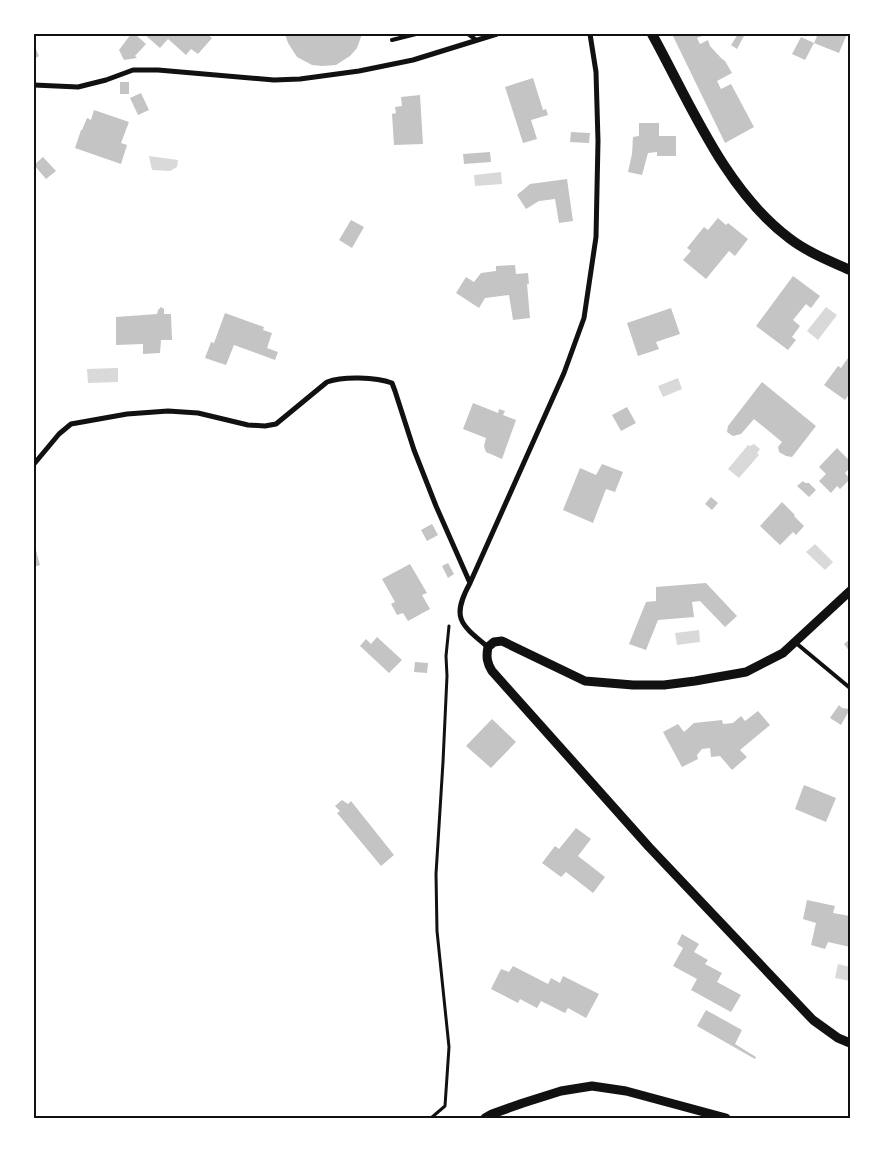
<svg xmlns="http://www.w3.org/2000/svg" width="884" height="1152" viewBox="0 0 884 1152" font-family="Karla,sans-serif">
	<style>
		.water { fill: #d9d9d9 }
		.building { fill: #c4c4c4 }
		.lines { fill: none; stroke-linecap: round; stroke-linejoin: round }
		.path { stroke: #111; stroke-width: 3 }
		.service { stroke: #111; stroke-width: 4 }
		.minor { stroke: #111; stroke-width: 5 }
		.tertiary { stroke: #111; stroke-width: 9 }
		.secondary { stroke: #111; stroke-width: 10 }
		.neatline { fill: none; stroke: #111; stroke-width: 2 }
	</style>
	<rect width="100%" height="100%" fill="#fff"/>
	<path class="water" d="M 149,156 L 178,160 L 177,167 L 170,171 L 152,170 Z
		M 501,172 L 502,184 L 475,186 L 474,175 Z
		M 826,307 L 837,315 L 818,340 L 807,331 Z
		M 118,368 L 118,382 L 88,383 L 87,369 Z
		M 678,378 L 682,389 L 663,397 L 658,386 Z
		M 754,444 L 760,449 L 757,453 L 759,455 L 739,478 L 728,469 L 748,445 L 750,446 Z
		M 815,544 L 833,562 L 825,570 L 806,552 Z
		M 699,630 L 700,642 L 677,645 L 675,633 Z
		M 838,964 L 850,967 L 850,981 L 835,978 Z"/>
	<path class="building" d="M 131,34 L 135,34 L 146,44 L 135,56 L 137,58 L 124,60 L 119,50 Z
		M 144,34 L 207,34 L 212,38 L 198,54 L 191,49 L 186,55 L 168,39 L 160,48 Z
		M 285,34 L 362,34 L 357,48 L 350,56 L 336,65 L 322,66 L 312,65 L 297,57 L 288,43 Z
		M 672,34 L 703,34 L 704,35 L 697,38 L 700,44 L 708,40 L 710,46 L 721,58 L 725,61 L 732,73 L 717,81 L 721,89 L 731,84 L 754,127 L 725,143 Z
		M 738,34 L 745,34 L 737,49 L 731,45 Z
		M 818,34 L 847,34 L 839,53 L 814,43 Z
		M 801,37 L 814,43 L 805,60 L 792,54 Z
		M 34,45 L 39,56 L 34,59 Z
		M 533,78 L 543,110 L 546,109 L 548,115 L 531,120 L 537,139 L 523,143 L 505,87 Z
		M 120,82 L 129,82 L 129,94 L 120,94 Z
		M 141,93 L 149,110 L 138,115 L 130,98 Z
		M 420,95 L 423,144 L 394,145 L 392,114 L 396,113 L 395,107 L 402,106 L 401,97 Z
		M 94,110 L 129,122 L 121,143 L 127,145 L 121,164 L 75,148 L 81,130 L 82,130 L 87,118 L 91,120 Z
		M 639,123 L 659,123 L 659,136 L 676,136 L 676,156 L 657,156 L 657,152 L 648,153 L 642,175 L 628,172 L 632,154 L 633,137 L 639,136 Z
		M 571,132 L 590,133 L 589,143 L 570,142 Z
		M 490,152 L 491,162 L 464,164 L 463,154 Z
		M 43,157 L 56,171 L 46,179 L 34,165 Z
		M 567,179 L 573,221 L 559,223 L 555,199 L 539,201 L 526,209 L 517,195 L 530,184 Z
		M 718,218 L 726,225 L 728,223 L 748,239 L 735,256 L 729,251 L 706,279 L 683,260 L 691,251 L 687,248 L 704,227 L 708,230 Z
		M 351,220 L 364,227 L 352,248 L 339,240 Z
		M 515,265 L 516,274 L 528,273 L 529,284 L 527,284 L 530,318 L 513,320 L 509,295 L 485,298 L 479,308 L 456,293 L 466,277 L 474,282 L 481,273 L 496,271 L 496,266 Z
		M 793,276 L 820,296 L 811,308 L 806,304 L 793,320 L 800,326 L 792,337 L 796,340 L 788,350 L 756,326 Z
		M 161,307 L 164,309 L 164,314 L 171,314 L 172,340 L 161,340 L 160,353 L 143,354 L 143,344 L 116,345 L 116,317 L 157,314 L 158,310 Z
		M 671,308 L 680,334 L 656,342 L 659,349 L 638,356 L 627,323 Z
		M 225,313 L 264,327 L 263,330 L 272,333 L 267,348 L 278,352 L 275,360 L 234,345 L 226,365 L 205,358 L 211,342 L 214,343 Z
		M 850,355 L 850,393 L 845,400 L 824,385 L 838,366 L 841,368 Z
		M 762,382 L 816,426 L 792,457 L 786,456 L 779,452 L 778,447 L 782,442 L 754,419 L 741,434 L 733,436 L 727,432 L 728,426 Z
		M 473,403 L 498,413 L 499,409 L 505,411 L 503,415 L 516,420 L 502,459 L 486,452 L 484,446 L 486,438 L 463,429 Z
		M 627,407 L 636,423 L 621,431 L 612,415 Z
		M 837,448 L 850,461 L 850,468 L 845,473 L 850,479 L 840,489 L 837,486 L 831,493 L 819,481 L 826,474 L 819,467 Z
		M 602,464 L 623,472 L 615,492 L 606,489 L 593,523 L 563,510 L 580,468 L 596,475 Z
		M 803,481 L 805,483 L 809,483 L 816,490 L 809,497 L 797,486 Z
		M 711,497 L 718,503 L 712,510 L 705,504 Z
		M 782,502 L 795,515 L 794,516 L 804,526 L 796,535 L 793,532 L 780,545 L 760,526 Z
		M 432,524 L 438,535 L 427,541 L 421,530 Z
		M 34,543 L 40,565 L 34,567 Z
		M 448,563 L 454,574 L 448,578 L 442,566 Z
		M 410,564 L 427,593 L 422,595 L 430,609 L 408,621 L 403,613 L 397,615 L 391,604 L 395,602 L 382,579 Z
		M 706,583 L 737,616 L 725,627 L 700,601 L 692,602 L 694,617 L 658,620 L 646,650 L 629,644 L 646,602 L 656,601 L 656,587 Z
		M 377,637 L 402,660 L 389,673 L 360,646 L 366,639 L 371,644 Z
		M 850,639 L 850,652 L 844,644 Z
		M 415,662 L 428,663 L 427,673 L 414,672 Z
		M 839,705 L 842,708 L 850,709 L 841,725 L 830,718 Z
		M 758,711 L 770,725 L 740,750 L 747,757 L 732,770 L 720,756 L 711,757 L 710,748 L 702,749 L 697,755 L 698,759 L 682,767 L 663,732 L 678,724 L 684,732 L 694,723 L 722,720 L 723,724 L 733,723 L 741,716 L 745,721 Z
		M 492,719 L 516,742 L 491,768 L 466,746 Z
		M 804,785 L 836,798 L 826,822 L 795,809 Z
		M 342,800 L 348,804 L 351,801 L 394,855 L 381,866 L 337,813 L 340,811 L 335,806 Z
		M 576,828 L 591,839 L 578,856 L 605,877 L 593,893 L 566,872 L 561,877 L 542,863 L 555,846 L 559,849 Z
		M 807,900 L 835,906 L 833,913 L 850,916 L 850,947 L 828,942 L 825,949 L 811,945 L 816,923 L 803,919 Z
		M 682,934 L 699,944 L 694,952 L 708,960 L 705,964 L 722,973 L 717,982 L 741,995 L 731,1012 L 691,990 L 697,979 L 673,966 L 683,948 L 677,944 Z
		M 513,966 L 548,984 L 551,978 L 560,983 L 563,976 L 599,994 L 586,1018 L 568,1008 L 565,1013 L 541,1001 L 537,1008 L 520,999 L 518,1003 L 491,989 L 501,969 L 509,972 Z
		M 706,1010 L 742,1030 L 735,1044 L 756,1057 L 755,1059 L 697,1026 Z"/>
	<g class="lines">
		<path class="path" d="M 431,1118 L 445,1106 L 449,1047 L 437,931 L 436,874 L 443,762 L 447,676 L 446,656 L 449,626"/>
		<path class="service" d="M 468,34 L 475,39
			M 392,40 L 416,34
			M 796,643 L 850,688"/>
		<path class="minor" d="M 34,85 L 78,87 L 106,80 L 133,70 L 158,70 L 274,80 L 300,79 L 359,71 L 413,60 L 497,34
			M 34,464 L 59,434 L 71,424 L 127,414 L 168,411 L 198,413 L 248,425 L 265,426 L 276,424 L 327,382 C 343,376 376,377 392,383 L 395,391 L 414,450 L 436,506 L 470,583
			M 488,647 C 460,624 451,618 470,583 L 564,373 L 584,318 L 596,237 L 598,141 L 596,72 L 590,34"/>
		<path class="tertiary" d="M 850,591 L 783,653 L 746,672 L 695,681 L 664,685 L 633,685 L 585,681 L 502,641 L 494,642 L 488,647 C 486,657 487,663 492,671 L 649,847 L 813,1020 L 838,1038 L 850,1043
			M 485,1118 L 492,1114 L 523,1103 L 561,1091 L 592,1086 L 626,1091 L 726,1118"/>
		<path class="secondary" d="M 652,34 C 690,103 725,190 789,238 C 807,252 830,261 850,270"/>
	</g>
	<rect width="884" height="1152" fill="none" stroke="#ffffff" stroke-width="70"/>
	<rect x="35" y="35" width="814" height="1082" class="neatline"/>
</svg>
